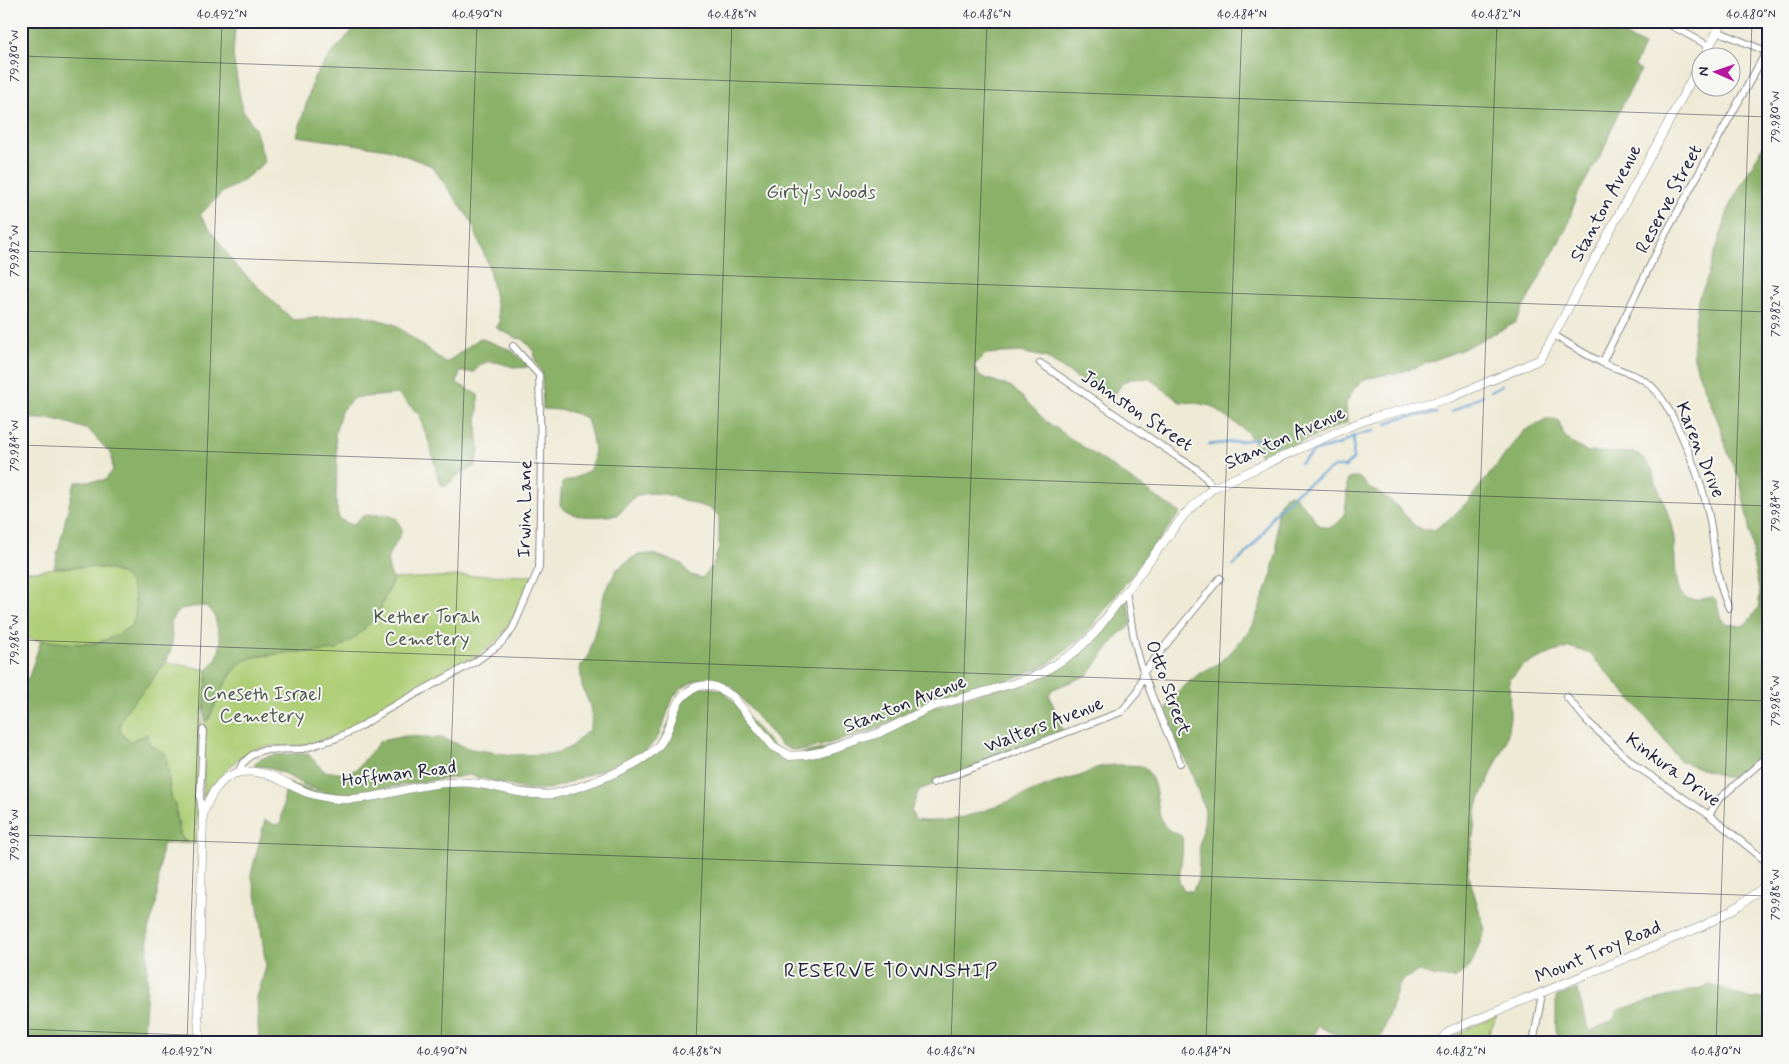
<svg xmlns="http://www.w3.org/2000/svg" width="1789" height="1064" viewBox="0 0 1789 1064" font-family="Mynerve,sans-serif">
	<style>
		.green { fill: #aece76; stroke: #687858 }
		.forest { fill: #8ab167; stroke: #566a51 }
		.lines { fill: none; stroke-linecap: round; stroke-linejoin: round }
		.stream { stroke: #619fd2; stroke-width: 2.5 }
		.minor-casing { stroke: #888688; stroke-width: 8 }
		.tertiary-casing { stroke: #888688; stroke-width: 9 }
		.minor { stroke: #fff; stroke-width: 6 }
		.tertiary { stroke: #fff; stroke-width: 8 }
		.ticks { fill: none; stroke: #22223b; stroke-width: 1; stroke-opacity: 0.45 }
		.labels { text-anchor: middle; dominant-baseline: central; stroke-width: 4; stroke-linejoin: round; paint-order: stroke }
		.park-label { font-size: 19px; fill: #4c564d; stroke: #f6f6f2 }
		.street-label { font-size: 19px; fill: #22223b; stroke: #f6f6f2 }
		.quarter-label { font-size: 21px; letter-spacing: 1px; fill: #22223b; stroke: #f6f6f2 }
		.neatline { fill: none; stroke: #22223b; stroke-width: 2 }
		.ticks-label { font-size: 12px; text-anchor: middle; fill: #22223b }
	</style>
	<rect width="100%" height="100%" fill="#f6f6f2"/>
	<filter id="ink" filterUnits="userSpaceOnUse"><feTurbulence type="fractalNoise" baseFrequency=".02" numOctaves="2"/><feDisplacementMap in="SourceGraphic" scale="10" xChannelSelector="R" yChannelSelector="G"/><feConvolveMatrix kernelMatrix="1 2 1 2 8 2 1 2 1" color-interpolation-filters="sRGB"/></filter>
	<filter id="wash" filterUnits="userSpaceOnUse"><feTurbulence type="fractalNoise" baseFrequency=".0096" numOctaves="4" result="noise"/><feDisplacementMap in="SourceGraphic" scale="20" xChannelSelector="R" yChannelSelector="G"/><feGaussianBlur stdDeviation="1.12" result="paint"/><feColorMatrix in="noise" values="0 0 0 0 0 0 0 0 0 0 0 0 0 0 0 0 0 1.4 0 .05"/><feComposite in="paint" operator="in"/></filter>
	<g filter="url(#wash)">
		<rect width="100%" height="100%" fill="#efead6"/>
		<path class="green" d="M 54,568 C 75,568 100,564 119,573 C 123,574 129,579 131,583 C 135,590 137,613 134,621 C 128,632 109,639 98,642 C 80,648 41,640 21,638 L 21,571 L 37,571 Z
			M 484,575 L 532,576 C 523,599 513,624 495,642 C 472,664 442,677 414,692 C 384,709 353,729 320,741 C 298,749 281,744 260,748 C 238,752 217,781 203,797 L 205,720 L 209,719 L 222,689 L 232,673 L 242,662 L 254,657 L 292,652 L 317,652 L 377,616 L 393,579 Z
			M 165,662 L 208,670 L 204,709 L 202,710 L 196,844 L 188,843 L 181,837 L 175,805 L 171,797 L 165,754 L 150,745 L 145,736 L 130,741 C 105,728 132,703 143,691 C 151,682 158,672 165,662 Z
			M 1497,1016 L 1484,1043 L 1446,1043 C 1461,1030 1480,1023 1497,1016 Z"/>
		<path class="forest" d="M 21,21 L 242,21 L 235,29 L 233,55 L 239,92 L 243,111 L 255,129 L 265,162 L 241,182 L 223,192 L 200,215 L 235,265 L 293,320 L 358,314 L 394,324 L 446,363 L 480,338 L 511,350 L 529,366 C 514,373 498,357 484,363 C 480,365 477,369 474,372 L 460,372 L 457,383 L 478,395 C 479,406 477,417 477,428 C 478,444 482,451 474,467 C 460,470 456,479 444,487 L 439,481 L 430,445 L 419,415 L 398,394 L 354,398 L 341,411 L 335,434 L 337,455 L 336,504 L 339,519 L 352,525 L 363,516 L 386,514 L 397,519 L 402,530 C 394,553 380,552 393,579 L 377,616 L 356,637 L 336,650 L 317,652 L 292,652 L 254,657 L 242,662 L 232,673 L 222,689 L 208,720 L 205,720 L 204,709 L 208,670 L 217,658 L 221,643 L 214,614 L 205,606 C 198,607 185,606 179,611 C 166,621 173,630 172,643 C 172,650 166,661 161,667 C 156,674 151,682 145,689 C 134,702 104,728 130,741 L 147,734 L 150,745 L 166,754 L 171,797 L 175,805 L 178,829 L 181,837 L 188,843 L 162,844 L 156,906 L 148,930 L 147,987 L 143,1043 L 21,1043 L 21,683 L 29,677 L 41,640 C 58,642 77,645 95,643 C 104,642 130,630 134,621 C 136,615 136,603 135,598 C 132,587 130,578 119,573 C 100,564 75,568 54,568 L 73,488 L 76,482 L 105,480 L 113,470 L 111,454 L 90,431 L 72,424 L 57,420 L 21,418 Z
			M 361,21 L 1598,21 L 1644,46 L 1634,66 L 1641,70 L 1617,115 L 1603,151 L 1576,197 L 1567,227 L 1515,323 L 1461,350 L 1402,372 L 1368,378 L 1355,387 L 1346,403 L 1347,422 L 1262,459 L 1256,445 L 1246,431 L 1211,406 L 1196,403 L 1180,402 L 1150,379 L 1134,378 L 1123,382 L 1111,400 L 1045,357 L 1020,352 L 986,354 L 974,366 L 979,376 L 1012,387 L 1047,422 L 1180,513 L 1086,634 L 1048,664 L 1018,677 L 927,702 L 874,730 L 806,750 L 792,750 L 781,745 L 731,686 L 712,679 L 696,680 L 682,688 L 674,696 L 658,737 L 648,749 L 638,756 L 551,789 L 523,789 L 469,775 L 348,794 L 324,793 L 302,784 L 283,773 L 267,767 L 255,766 L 255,763 C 267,752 291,755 307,753 L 324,771 L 345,774 L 357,769 L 380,741 L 406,736 L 442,738 L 471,749 L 512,755 L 553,754 L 569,748 L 589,730 L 592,721 L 590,706 L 582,686 L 580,667 L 588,658 L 605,591 L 617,569 L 628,561 L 637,555 L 652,554 L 675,561 L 682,564 L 690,575 L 702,578 L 713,565 L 719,548 L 719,517 L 711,509 L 665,494 L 647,493 L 635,496 L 618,515 C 600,516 572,521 560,505 L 562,483 C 570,479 582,476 588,471 C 600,460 591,433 587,419 C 573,410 559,410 543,409 L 542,373 L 536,363 L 534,352 L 523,339 L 516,338 L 495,327 L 500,323 L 488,264 L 471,221 L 432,166 L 388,149 L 297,136 L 314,77 L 332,53 Z
			M 1768,137 L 1768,748 L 1734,777 L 1724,777 L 1680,761 L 1638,707 L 1590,654 L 1570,647 L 1554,652 L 1524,665 L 1509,680 L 1510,717 L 1506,741 L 1477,806 L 1468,873 L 1485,930 L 1470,967 L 1453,979 L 1433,976 L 1418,971 L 1400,982 L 1379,1043 L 1358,1043 L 1317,1026 L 1312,1043 L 259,1043 L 257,998 L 266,967 L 257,899 L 251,874 L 265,820 L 275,825 L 281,823 L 286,782 L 332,798 L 443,783 L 553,794 L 633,764 L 659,745 L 678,703 L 699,686 L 723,690 L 773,746 L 790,756 L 858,741 L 931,707 L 1022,681 L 1075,652 L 1126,593 L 1132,624 L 1119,634 L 1088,675 L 1053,689 L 1049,694 L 1064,734 L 919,790 L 911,811 L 915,820 C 960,827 1006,801 1047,786 C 1057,782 1069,779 1080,776 C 1087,773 1093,768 1100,767 C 1114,764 1128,765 1142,766 C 1163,782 1152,816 1168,829 C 1171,832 1178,834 1182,836 C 1184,852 1180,867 1179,883 L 1185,891 L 1193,891 L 1198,879 L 1200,841 L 1204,824 L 1205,811 L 1192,774 L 1167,720 L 1167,707 L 1181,689 L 1200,673 L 1216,665 L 1233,650 L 1253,625 L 1272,574 L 1273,565 L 1277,552 L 1277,509 L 1285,495 L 1293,494 C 1299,501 1306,508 1312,515 C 1313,517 1314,520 1316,522 C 1327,534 1342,524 1345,511 C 1347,502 1347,492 1347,482 L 1349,479 L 1357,477 L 1361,479 L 1370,489 L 1380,493 L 1396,505 L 1415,526 L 1424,530 L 1434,530 L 1452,517 L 1469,500 L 1524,431 L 1546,419 L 1555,419 L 1559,421 L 1563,434 L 1573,444 L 1587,452 L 1636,453 C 1642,456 1649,464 1652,469 C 1654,474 1653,480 1656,484 C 1663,498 1672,524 1674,539 C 1675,553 1674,586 1683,596 C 1688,603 1705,598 1713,597 L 1716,600 L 1721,619 L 1728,624 L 1741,626 L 1745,625 L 1751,618 L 1758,608 L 1760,595 L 1753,560 L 1753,548 L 1740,480 L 1728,453 L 1720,426 L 1698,372 L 1694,358 L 1693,340 L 1698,299 L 1705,284 L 1730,205 Z
			M 1710,985 L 1750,999 L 1768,997 L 1768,1043 L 1560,1043 L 1556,1033 L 1556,997 L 1577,989 L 1589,1032 L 1613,1020 L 1618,1010 C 1648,1001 1679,995 1710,985 Z"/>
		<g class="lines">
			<path class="stream" d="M 1491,391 L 1502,385
				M 1452,412 L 1483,395
				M 1387,424 L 1399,418 L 1436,413
				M 1209,445 L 1264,438 L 1278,444
				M 1300,463 L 1315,451 L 1341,444 L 1354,436 L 1376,430
				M 1233,565 L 1244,556 L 1261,536 L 1274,514 L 1298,491 L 1334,467 L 1345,467 L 1353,459 L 1354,436"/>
		</g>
	</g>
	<g filter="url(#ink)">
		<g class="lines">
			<g class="minor-casing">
				<path id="minor" d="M 1663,21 L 1709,46
					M 1717,31 L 1768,52
					M 1554,335 C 1570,345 1586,355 1603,363 C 1618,370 1635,373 1648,383 C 1673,402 1703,485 1709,516 C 1716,550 1714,576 1729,608
					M 1040,363 L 1179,458 C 1195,467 1203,472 1213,488
					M 1602,363 L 1667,231 L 1766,52
					M 1126,593 C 1131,611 1131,629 1136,647 C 1146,687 1164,724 1180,763
					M 1566,696 L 1588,722 L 1636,766 L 1709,815 L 1768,863
					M 238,772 L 243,763 L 252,755 L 262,750 L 303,749 L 337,738 L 360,727 L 386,710 L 475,662 L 500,644 L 512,630 L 539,568 L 541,453 L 539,375 L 513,346
					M 933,783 L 1121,712 L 1137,693 L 1144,672 L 1220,578
					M 202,814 L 200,797 L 203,730
					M 1709,815 L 1719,799 L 1768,756
					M 1533,1043 L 1542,994"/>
			</g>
			<g class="tertiary-casing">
				<path id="tertiary" d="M 1703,58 L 1723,21
					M 21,451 L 23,468 L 21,486
					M 200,1043 L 198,1016 L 203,815 C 208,798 220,775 241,772 C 266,768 285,784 308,793 C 315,795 323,797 330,798 C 369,804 407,785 446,783 C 454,783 464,782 472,783 C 493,785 514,793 535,794 C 541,794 548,795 554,794 C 581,788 642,766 659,745 C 676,725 668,699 697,687 C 710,682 721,689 732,696 L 773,746 L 790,756 L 805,755 L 820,752 L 879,733 L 931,707 L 1022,681 L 1040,674 L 1075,652 L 1094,634 L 1184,515 L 1213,488 L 1348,427 L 1375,417 L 1450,398 L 1539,360 L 1543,355 L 1702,60
					M 1438,1043 L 1449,1031 L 1703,926 L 1737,907 L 1768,884"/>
			</g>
			<use href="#minor" class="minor"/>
			<use href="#tertiary" class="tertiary"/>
		</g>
	</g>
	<path class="ticks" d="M 21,56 L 1768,117M 21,251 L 1768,312M 21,445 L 1768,506M 21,640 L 1768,701M 21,835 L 1768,896M 21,1029 L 411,1043M 187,1043 L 222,21M 441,1043 L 477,21M 696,1043 L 732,21M 951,1043 L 987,21M 1206,1043 L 1242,21M 1461,1043 L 1497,21M 1716,1043 L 1752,21"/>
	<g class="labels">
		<g class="park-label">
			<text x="821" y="192">Girty's Woods</text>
			<text x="427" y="617">Kether Torah<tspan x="427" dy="22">Cemetery</tspan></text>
			<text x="262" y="694">Cneseth Israel<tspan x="262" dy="22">Cemetery</tspan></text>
		</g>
		<g class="street-label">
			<text transform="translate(1669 199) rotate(-62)">Reserve Street</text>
			<text transform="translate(1606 203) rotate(-62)">Stanton Avenue</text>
			<text transform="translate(1137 411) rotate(34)">Johnston Street</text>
			<text transform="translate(1285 438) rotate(-24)">Stanton Avenue</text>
			<text transform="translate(1700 450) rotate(68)">Karen Drive</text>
			<text transform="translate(525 509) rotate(-89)">Irwin Lane</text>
			<text transform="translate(1168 688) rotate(70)">Otto Street</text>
			<text transform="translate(905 704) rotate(-21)">Stanton Avenue</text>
			<text transform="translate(1044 725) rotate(-21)">Walters Avenue</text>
			<text transform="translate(1673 770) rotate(36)">Kinkura Drive</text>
			<text transform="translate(399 774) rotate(-7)">Hoffman Road</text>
			<text transform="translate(1598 952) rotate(-23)">Mount Troy Road</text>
		</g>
		<g class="quarter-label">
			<text x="891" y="971">RESERVE TOWNSHIP</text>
		</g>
	</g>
	<rect width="1789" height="1064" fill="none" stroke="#f6f6f2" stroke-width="55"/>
	<g transform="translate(1716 72) rotate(272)"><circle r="24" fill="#f6f6f2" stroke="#a1a1a9"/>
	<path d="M0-4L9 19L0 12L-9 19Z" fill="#b5179e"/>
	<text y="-8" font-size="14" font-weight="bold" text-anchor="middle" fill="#22223b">N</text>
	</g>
	<rect x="28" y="28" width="1734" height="1008" class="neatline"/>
	<g class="ticks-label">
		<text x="222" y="18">40.492°N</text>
		<text x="477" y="18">40.490°N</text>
		<text x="732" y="18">40.488°N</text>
		<text x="987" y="18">40.486°N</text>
		<text x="1242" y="18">40.484°N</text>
		<text x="1496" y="18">40.482°N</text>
		<text x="1751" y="18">40.480°N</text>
		<text transform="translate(14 56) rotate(-90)" y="4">79.980°W</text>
		<text transform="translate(1775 117) rotate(-90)" y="4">79.980°W</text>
		<text transform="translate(14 251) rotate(-90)" y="4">79.982°W</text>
		<text transform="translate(1775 311) rotate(-90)" y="4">79.982°W</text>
		<text transform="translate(14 446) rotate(-90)" y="4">79.984°W</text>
		<text transform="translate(1775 506) rotate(-90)" y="4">79.984°W</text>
		<text transform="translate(14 640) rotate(-90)" y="4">79.986°W</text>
		<text transform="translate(1775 701) rotate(-90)" y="4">79.986°W</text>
		<text transform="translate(14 835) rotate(-90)" y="4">79.988°W</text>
		<text transform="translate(1775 895) rotate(-90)" y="4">79.988°W</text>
		<text x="187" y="1055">40.492°N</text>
		<text x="442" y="1055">40.490°N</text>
		<text x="697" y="1055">40.488°N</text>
		<text x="951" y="1055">40.486°N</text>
		<text x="1206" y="1055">40.484°N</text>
		<text x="1461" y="1055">40.482°N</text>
		<text x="1716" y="1055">40.480°N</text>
	</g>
</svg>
